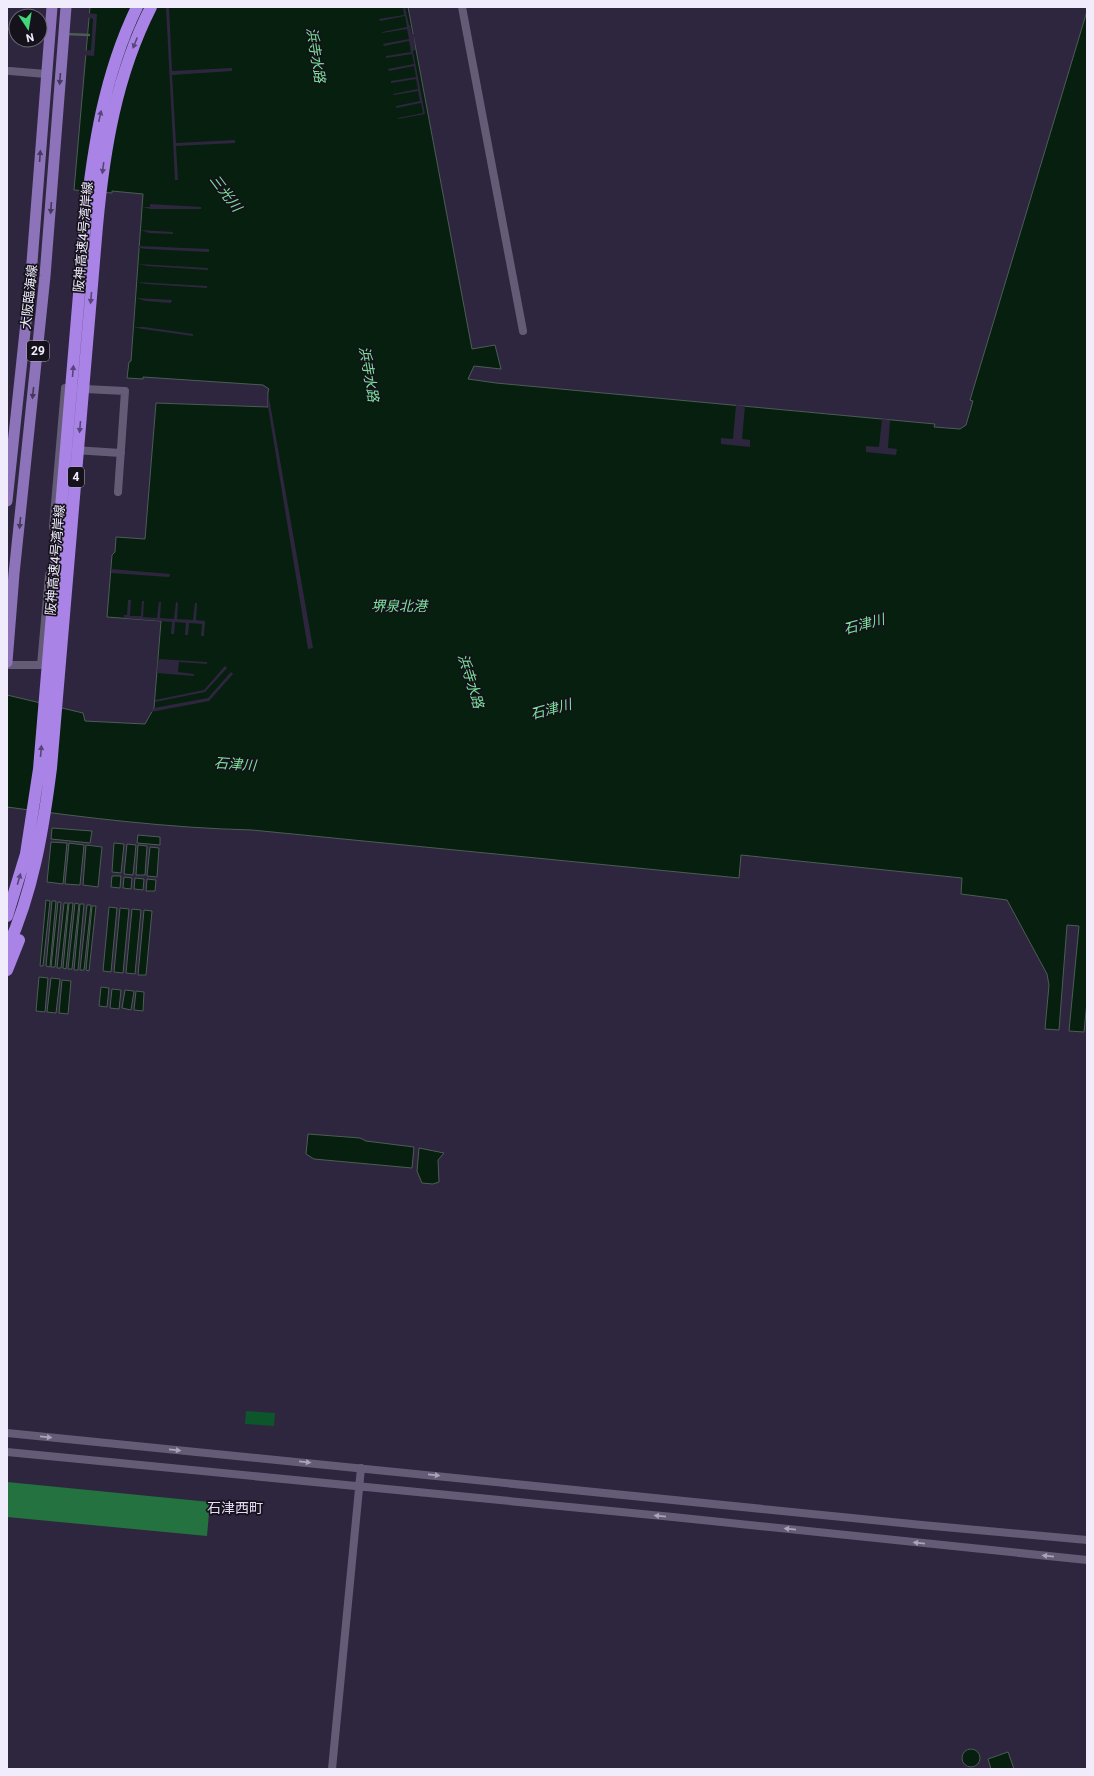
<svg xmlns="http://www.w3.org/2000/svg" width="1094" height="1776" viewBox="0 0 1094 1776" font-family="Roboto,'Noto Sans JP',sans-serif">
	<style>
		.green { fill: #0d562b }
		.forest { fill: #247240 }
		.water { fill: #071f0f; stroke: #4d5c56 }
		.pier { fill: #2e263e }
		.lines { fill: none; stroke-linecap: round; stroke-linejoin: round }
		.stream { stroke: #4d5c56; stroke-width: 2.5 }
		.minor { stroke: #645c77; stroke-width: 8 }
		.major { stroke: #8d74ba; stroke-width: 11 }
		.highway { stroke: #a984e6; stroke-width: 12 }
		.oneway { fill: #584577 }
		.oneway2 { fill: #45395b }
		.oneway3 { fill: #aaa4ba }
		.labels { text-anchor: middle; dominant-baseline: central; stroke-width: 3.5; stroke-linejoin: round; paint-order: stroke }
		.shield { fill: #15121c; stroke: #afabb9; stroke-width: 1 }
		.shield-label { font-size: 12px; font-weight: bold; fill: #f1ecfc }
		.street-label { font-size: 13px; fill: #f1ecfc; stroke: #15121c }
		.water-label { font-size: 14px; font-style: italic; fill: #7be199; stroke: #15121c }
		.neighbourhood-label { font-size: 14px; fill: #e4daf9; stroke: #15121c }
	</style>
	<rect width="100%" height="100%" fill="#2e263e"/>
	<path class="green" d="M 246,1411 L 275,1413 L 274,1426 L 245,1424 Z"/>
	<path class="forest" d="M 7,1482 L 210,1502 L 207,1536 L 7,1517 Z"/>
	<path class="water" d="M 90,7 L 408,7 L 472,349 L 495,345 L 501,369 L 474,366 L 468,379 L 496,383 L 935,424 L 934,427 L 960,429 L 966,425 L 973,401 L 970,400 L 1087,11 L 1087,1002 L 1084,1032 L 1069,1031 L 1079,926 L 1067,925 L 1059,1030 L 1045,1029 L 1049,985 L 1047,974 L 1007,900 L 961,894 L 962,878 L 741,855 L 739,878 L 252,830 C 170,828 88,818 7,807 L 7,695 L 83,713 L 85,721 L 145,724 L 154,708 L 161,621 L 107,617 L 112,555 L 115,552 L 116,537 L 145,539 L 156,403 L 268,407 L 268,392 L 269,389 L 263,385 L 143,377 L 143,379 L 127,378 L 129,362 L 131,361 L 143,194 L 112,191 L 112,193 L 74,190 Z
		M 52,828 L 92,831 L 90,843 L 51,839 Z
		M 138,835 L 160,837 L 160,845 L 137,843 Z
		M 51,842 L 67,843 L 63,884 L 47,882 Z
		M 69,843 L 84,845 L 80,885 L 65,884 Z
		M 114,843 L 124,844 L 121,873 L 112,872 Z
		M 127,844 L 136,845 L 133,875 L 124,874 Z
		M 86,845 L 102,847 L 98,887 L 83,885 Z
		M 138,845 L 147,846 L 145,875 L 136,875 Z
		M 150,847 L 159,848 L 157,877 L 147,876 Z
		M 112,876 L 121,876 L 120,888 L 111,887 Z
		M 124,877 L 132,878 L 131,889 L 123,888 Z
		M 135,878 L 144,879 L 143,890 L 134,889 Z
		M 147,879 L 156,880 L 155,891 L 146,891 Z
		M 46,900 L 50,901 L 43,966 L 40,966 Z
		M 52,901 L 56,901 L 50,967 L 46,966 Z
		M 58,902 L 61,902 L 55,967 L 51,967 Z
		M 64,903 L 68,903 L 61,968 L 57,968 Z
		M 69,903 L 73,903 L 66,969 L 63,968 Z
		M 75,903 L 79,904 L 72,969 L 68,969 Z
		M 80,904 L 84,904 L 78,970 L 74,970 Z
		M 87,905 L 91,905 L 84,970 L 80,970 Z
		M 92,906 L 96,906 L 89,971 L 86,970 Z
		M 109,907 L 117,908 L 111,972 L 103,971 Z
		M 120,908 L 129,909 L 123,973 L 114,972 Z
		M 132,909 L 141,910 L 135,974 L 126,973 Z
		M 144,910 L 152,911 L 146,975 L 138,975 Z
		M 39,977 L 48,978 L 45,1012 L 36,1011 Z
		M 51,978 L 60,979 L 56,1013 L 47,1012 Z
		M 62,980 L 71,981 L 68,1014 L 59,1013 Z
		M 101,987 L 109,988 L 107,1007 L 99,1006 Z
		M 112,989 L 121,990 L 119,1009 L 110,1008 Z
		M 125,990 L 134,991 L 131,1010 L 122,1008 Z
		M 136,991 L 144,992 L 143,1011 L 134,1010 Z
		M 308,1134 L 360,1138 L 366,1141 L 414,1147 L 412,1168 L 314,1159 L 306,1154 Z
		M 419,1148 L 444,1153 L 438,1160 L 439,1182 L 433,1184 L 422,1183 L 417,1171 Z
		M962 1758a9 9 0 1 1 18 0a9 9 0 1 1-18 0Z
		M 1008,1752 L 1014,1769 L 991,1769 L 988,1759 Z"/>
	<path class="pier" d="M 166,7 L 169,7 L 172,71 L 232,68 L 232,71 L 172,75 L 176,143 L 235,140 L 235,143 L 176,146 L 178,180 L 175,180 Z
		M 403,7 L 405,7 L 409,25 L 410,25 L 412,34 L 414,34 L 415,50 L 413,51 L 425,114 L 398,119 L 398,118 L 423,113 L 421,103 L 396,108 L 396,106 L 420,101 L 418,91 L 394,95 L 393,94 L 418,89 L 416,79 L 391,83 L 391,81 L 416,77 L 414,66 L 389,71 L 388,69 L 414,64 L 412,54 L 386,58 L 386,56 L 411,52 L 409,41 L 384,46 L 383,44 L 409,39 L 407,29 L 382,33 L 382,32 L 407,27 L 405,16 L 380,21 L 379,19 L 404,15 Z
		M 87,13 L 97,14 L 94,56 L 84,55 L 84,51 L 91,50 L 93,19 L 87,17 Z
		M 150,204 L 201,207 L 201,209 L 151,209 L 142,207 L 150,207 Z
		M 141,230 L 173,232 L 173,234 L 149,233 Z
		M 139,246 L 209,249 L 209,252 L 147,249 L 139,248 Z
		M 138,264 L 208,268 L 208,270 L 147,266 Z
		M 137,282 L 207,286 L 207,288 L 146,284 Z
		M 136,298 L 172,300 L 171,303 L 146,301 Z
		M 133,327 L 144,327 L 193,334 L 193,336 L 143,329 Z
		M 268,392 L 313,648 L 308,649 L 268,407 Z
		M 736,405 L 745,406 L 742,439 L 750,440 L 750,447 L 721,444 L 721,438 L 733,439 Z
		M 882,419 L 890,420 L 888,448 L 897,449 L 896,455 L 866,452 L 866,446 L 879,447 Z
		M 111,569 L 170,574 L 169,577 L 111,573 Z
		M 128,600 L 131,600 L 130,616 L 141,616 L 142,601 L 144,601 L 143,617 L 157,618 L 159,602 L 161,602 L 160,618 L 174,619 L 176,602 L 178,603 L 177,619 L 193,620 L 195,603 L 197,603 L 196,620 L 205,621 L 204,636 L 201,636 L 202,624 L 189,623 L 188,635 L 185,635 L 186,623 L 175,622 L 174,634 L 171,634 L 172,622 L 124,618 L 124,615 L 127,615 Z
		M 158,659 L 207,662 L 207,664 L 179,662 L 178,672 L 194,674 L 194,676 L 157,673 Z
		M 225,666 L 227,668 L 205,692 L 155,702 L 155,700 L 204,690 Z
		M 231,672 L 233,674 L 209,701 L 151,712 L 154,708 L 208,698 Z"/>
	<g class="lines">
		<path class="stream" d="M 7,29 L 8,29
			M 40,32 L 47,32
			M 66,34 L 89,35"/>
		<path class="minor" d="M 462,7 L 523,331
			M 10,71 L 46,74
			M 74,450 L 121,453
			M 53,527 L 65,388 L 125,391 L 118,492
			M 7,665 L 41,665 L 49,575
			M 7,1433 L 922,1525 L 1087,1540
			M 7,1452 L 673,1517 L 1087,1560
			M 332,1769 L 361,1468"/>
		<path class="major" d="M 7,501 L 31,275 L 52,7
			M 7,662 L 14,574 L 45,276 L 66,7"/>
		<path class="highway" d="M 7,916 L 26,854 L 39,769 L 85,223 C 93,148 104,75 137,7
			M 7,949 C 33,892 43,831 51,768 L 97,226 C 104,150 116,76 151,7
			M 7,970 L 19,940"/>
	</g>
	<defs><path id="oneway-solid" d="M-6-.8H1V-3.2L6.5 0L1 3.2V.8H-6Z"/></defs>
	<g class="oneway">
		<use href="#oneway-solid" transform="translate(135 43) rotate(112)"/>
		<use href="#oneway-solid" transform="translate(100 116) rotate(-78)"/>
		<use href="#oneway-solid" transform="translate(103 168) rotate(97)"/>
		<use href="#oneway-solid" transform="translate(91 298) rotate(95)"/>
		<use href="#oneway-solid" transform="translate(73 371) rotate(-85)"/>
		<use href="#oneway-solid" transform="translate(80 427) rotate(95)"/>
		<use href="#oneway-solid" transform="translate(41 751) rotate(-85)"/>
		<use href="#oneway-solid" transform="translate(19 879) rotate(-74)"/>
	</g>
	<g class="oneway2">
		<use href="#oneway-solid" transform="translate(60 79) rotate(94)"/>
		<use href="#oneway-solid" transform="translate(40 156) rotate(-86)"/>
		<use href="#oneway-solid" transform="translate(51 208) rotate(94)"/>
		<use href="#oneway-solid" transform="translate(33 393) rotate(96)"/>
		<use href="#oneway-solid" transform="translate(20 523) rotate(96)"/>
	</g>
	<g class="oneway3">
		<use href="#oneway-solid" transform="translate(46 1437) rotate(6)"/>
		<use href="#oneway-solid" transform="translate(175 1450) rotate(6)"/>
		<use href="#oneway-solid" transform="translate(305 1462) rotate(6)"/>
		<use href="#oneway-solid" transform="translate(434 1475) rotate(6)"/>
		<use href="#oneway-solid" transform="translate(660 1516) rotate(-174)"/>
		<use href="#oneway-solid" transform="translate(790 1529) rotate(-174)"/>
		<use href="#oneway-solid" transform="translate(919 1543) rotate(-174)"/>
		<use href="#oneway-solid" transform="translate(1048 1556) rotate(-174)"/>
	</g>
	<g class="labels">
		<g class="shield">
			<rect x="27" y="341" width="22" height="20" rx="3"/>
			<rect x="68" y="467" width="16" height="20" rx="3"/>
		</g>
		<g class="shield-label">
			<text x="38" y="351">29</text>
			<text x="76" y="477">4</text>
		</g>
		<g class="street-label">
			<text transform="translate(83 237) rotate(-85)">阪神高速4号湾岸線</text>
			<text transform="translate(29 297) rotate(-84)">大阪臨海線</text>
			<text transform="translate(55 560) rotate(-85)">阪神高速4号湾岸線</text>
		</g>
		<g class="water-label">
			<text transform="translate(316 55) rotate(81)">浜寺水路</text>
			<text transform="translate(226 193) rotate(53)">三光川</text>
			<text transform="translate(369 374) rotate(80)">浜寺水路</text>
			<text x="399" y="606">堺泉北港</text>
			<text transform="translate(864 624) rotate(-15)">石津川</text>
			<text transform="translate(471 681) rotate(73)">浜寺水路</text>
			<text transform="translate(551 709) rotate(-15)">石津川</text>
			<text transform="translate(235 764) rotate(4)">石津川</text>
		</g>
		<g class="neighbourhood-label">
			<text x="235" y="1508">石津西町</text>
		</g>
	</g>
	<rect width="1094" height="1776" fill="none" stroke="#f1ecfc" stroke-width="16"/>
	<g transform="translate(28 28) rotate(168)"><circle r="19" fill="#15121c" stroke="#6d6976"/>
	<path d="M0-3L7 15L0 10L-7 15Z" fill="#43d77b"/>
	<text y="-6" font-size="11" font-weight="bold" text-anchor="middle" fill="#f1ecfc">N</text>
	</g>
</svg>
